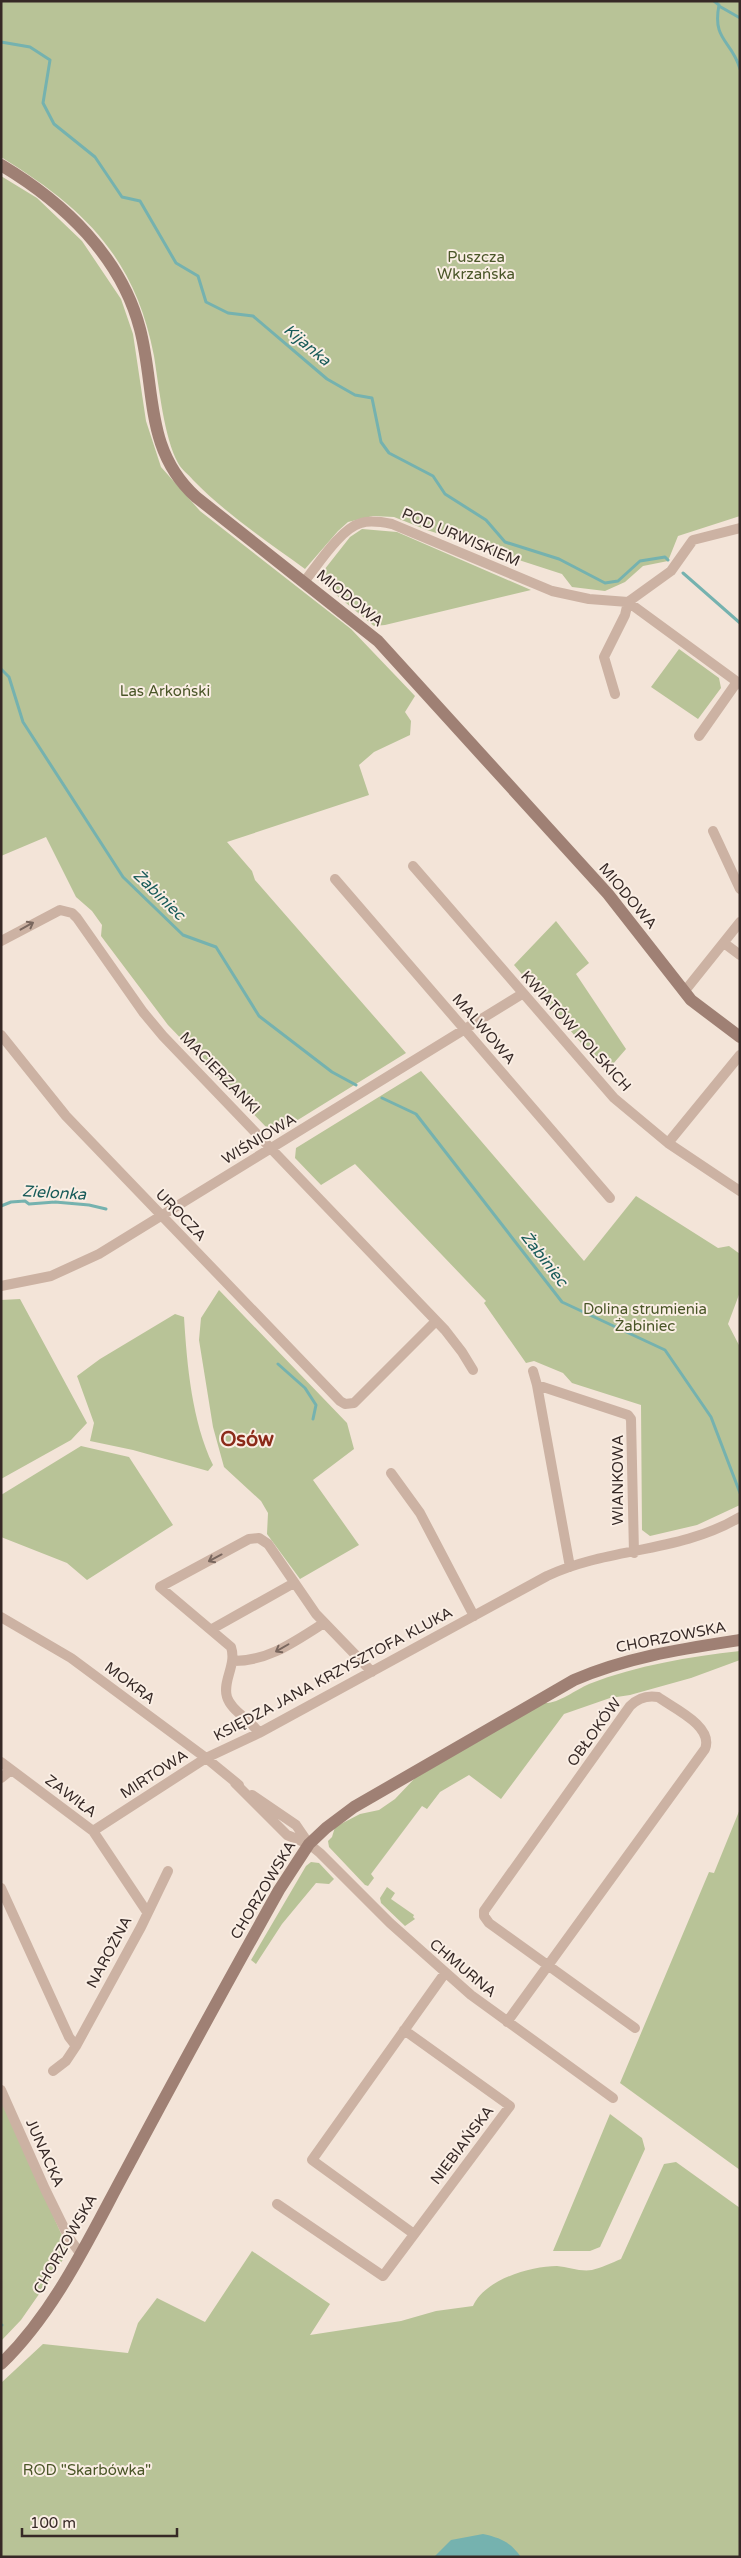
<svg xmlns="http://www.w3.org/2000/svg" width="741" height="2558" viewBox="0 0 741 2558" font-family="'Varela Round',sans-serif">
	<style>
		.green { fill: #b8c397 }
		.water { fill: #75b2af }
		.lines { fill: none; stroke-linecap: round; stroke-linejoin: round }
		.stream { stroke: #75b2af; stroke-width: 3 }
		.street { stroke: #ccb2a3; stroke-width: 10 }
		.secondary { stroke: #9f8074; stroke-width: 12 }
		.oneway { stroke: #7a675e }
		.labels { text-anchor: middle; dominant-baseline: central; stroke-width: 4; stroke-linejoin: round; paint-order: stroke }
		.park-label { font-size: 15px; fill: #4a5628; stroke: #faeee4 }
		.street-label { font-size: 15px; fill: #362926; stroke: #faeee4 }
		.water-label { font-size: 16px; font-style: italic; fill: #185b59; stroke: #faeee4 }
		.district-label { font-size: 20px; font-weight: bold; fill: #8b2a19; stroke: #faeee4 }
	</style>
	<rect width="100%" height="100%" fill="#f3e4d8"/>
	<path class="green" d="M 1,1 L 740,1 L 740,516 L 678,536 L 668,561 L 643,566 L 625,582 L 605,591 L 572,587 L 562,574 L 427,530 L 394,517 L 373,516 L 348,522 L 338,531 L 305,569 C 267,541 226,514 193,480 C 189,475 181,469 178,463 C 164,437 159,387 154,356 C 135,257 84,208 1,157 Z
		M 1,176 L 37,198 L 82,241 L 121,299 L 133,334 L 146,421 L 161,467 L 200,511 L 351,629 L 415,696 L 405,712 L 411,721 L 410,735 L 374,752 L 359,765 L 369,795 L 227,842 L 252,871 L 255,880 L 406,1053 L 280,1131 L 268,1129 L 168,1025 L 101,936 L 102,925 L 92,911 L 76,897 L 46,837 L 1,856 Z
		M 362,529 L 397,532 L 531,590 L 385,625 L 374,626 L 317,579 L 350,537 Z
		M 679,649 L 719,678 L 721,688 L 698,719 L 651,687 Z
		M 556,921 L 589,963 L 576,974 L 626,1049 L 606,1072 L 514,965 Z
		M 421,1071 L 584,1261 L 636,1196 L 718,1248 L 729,1246 L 740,1254 L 740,1292 L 728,1324 L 740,1347 L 740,1505 L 697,1525 L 650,1536 L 642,1530 L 641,1405 L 572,1383 L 563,1373 L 534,1361 L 526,1363 L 484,1303 L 486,1301 L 355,1164 L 321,1185 L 295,1158 L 296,1148 Z
		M 219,1290 L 347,1423 L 354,1449 L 313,1480 L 359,1545 L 300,1579 L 267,1534 L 268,1513 L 261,1501 L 224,1467 L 213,1427 L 199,1340 L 201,1318 Z
		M 20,1299 L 87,1423 L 71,1440 L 1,1479 L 1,1300 Z
		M 175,1314 L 184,1317 C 187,1366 192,1421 213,1465 L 208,1471 L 133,1450 L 90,1441 L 94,1423 L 77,1376 L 100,1359 Z
		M 81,1446 L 129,1457 L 173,1525 L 87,1580 L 67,1563 L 1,1537 L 1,1495 Z
		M 740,1651 L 740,1660 L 691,1678 L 630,1695 L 610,1698 L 564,1714 L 501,1799 L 469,1775 L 440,1792 L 427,1809 L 422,1806 L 371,1874 L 374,1878 L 368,1886 L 365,1885 L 329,1847 L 328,1841 L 332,1837 L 335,1827 L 360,1814 L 379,1810 L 395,1799 L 415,1778 L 544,1703 C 558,1704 575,1690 589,1684 C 638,1665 688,1657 740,1651 Z
		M 740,1809 L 740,2170 L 620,2083 L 709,1872 L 714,1873 Z
		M 311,1862 L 319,1863 L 334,1879 L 329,1884 L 316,1883 L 282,1924 L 256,1964 L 251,1960 L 306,1866 Z
		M 387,1887 L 395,1893 L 391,1899 L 414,1915 L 413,1917 L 415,1919 L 405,1926 L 381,1903 L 380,1898 Z
		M 1,2100 L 69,2251 L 21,2320 L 1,2341 Z
		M 610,2114 L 642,2138 L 645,2149 L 600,2247 L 590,2251 L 553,2251 Z
		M 676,2162 L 740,2208 L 740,2557 L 1,2557 L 1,2383 L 43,2344 L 128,2353 L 138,2323 L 157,2298 L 205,2322 L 252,2251 L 330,2304 L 310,2335 L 401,2321 L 436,2311 L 473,2306 C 484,2280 530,2266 557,2266 C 568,2267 581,2272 592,2270 C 601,2268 611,2263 621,2259 L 664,2164 Z"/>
	<path class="water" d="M 483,2534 C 501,2538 510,2542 521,2557 L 434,2557 L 451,2540 Z"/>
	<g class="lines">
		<path class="stream" d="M 714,1 L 719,5 C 712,41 732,40 740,69
			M 719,6 L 740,18
			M 1,42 L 30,47 L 50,60 L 43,103 L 54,124 L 95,157 L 122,197 L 140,201 L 176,263 L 198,276 L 206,302 L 228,313 L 253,316 L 327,379 L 355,395 L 372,398 L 381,442 L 389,453 L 433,476 L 445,494 L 486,520 L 505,542 L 559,559 L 605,583 L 618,581 L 640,561 L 665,557 L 668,560
			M 683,573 L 740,623
			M 1,669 L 9,677 L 23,722 L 123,877 L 183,935 L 216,947 L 259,1016 L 332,1072 L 356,1085
			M 382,1098 L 416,1114 L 562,1302 L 665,1350 L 711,1417 L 740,1493
			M 1,1206 L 11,1202 L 25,1201 L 29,1204 L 55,1202 L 89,1205 L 106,1209
			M 278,1364 L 305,1388 L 316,1405 L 313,1419
			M 1,2325 L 2,2325"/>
		<path class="street" d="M 304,582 C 317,566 341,528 361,523 C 370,520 382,522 392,524 L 552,591 L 589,599 L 628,602 L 671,571 L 693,540 L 740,528
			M 615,694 L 604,657 L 625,615 L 628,602 L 740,684
			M 699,736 L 737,682
			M 713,831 L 740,889
			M 413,866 L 614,1098 L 668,1143 L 740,1191
			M 335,879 L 610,1198
			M 1,941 L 60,910 L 72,913 L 77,918 L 143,1012 L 163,1036 L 445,1330 L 462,1352 L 473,1370
			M 724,943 L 740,955
			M 684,992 L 740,922
			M 1,1035 L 66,1116 L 340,1401 L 345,1404 L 354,1403 L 436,1321
			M 668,1143 L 740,1055
			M 1,1286 L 51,1276 L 99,1254 L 522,994
			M 533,1371 L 537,1385
			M 391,1473 L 420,1513 L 474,1616
			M 570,1567 L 537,1385 L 628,1415 L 631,1419 L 634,1553
			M 1,1617 L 71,1658 L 206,1758 L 239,1785
			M 212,1629 L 294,1583
			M 234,1661 C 269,1661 295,1641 324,1623
			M 259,1733 C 251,1720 231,1711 227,1697 C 222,1681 237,1665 231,1647 L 160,1587 L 249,1539 L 259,1538 L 268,1544 L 316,1614 L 372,1672
			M 1,1762 L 93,1831 L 147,1912
			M 1,1778 L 11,1770
			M 235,1783 L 287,1835 L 309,1844 L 320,1853 L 390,1923 L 471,1995 L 613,2098
			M 252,1795 L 296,1825 L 309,1844
			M 93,1831 L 206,1758 L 259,1733 L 547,1576 C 608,1547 680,1553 740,1517
			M 1,1888 L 69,2037 L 76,2046
			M 507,2022 L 705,1749 C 714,1726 673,1708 658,1697 C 647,1695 638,1698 630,1706 L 484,1911 L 484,1916 L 489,1923 L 635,2028
			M 53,2071 L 66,2061 L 76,2046 L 141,1927 L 168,1871
			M 1,2090 L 45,2189 L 69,2238 L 80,2253
			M 277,2204 L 383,2276 L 510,2106 L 404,2030
			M 414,2234 L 312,2160 L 445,1973"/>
		<path class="secondary" d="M 1,165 C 63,202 121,256 140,329 C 156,390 144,450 196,497 L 378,641 L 608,894 L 691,1000 L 740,1037
			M 1,2364 C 56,2311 90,2236 126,2170 C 176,2076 227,1983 279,1890 L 309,1844 L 326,1828 L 354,1807 L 574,1680 C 627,1657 682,1649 740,1640"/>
	</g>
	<defs><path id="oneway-shaft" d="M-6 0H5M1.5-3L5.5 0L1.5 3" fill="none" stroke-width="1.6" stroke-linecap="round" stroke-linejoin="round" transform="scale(1.25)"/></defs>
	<g class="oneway">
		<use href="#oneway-shaft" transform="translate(27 926) rotate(-29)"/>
		<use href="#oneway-shaft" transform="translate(215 1558) rotate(152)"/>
		<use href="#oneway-shaft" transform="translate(282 1648) rotate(150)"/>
	</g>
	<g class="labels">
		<g class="park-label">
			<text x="476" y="257">Puszcza<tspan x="476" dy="17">Wkrzańska</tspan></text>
			<text x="165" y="691">Las Arkoński</text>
			<text x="645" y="1309">Dolina strumienia<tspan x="645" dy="17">Żabiniec</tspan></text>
			<text x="87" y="2470">ROD "Skarbówka"</text>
		</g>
		<g class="street-label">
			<text transform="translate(461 537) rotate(23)">POD URWISKIEM</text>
			<text transform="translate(350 598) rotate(39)">MIODOWA</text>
			<text transform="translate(628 896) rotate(50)">MIODOWA</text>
			<text transform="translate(484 1029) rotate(49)">MALWOWA</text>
			<text transform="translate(576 1031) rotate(48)">KWIATÓW POLSKICH</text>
			<text transform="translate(220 1073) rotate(46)">MACIERZANKI</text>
			<text transform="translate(259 1139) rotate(-31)">WIŚNIOWA</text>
			<text transform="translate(181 1215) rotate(46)">UROCZA</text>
			<text transform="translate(618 1480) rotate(-90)">WIANKOWA</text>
			<text transform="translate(671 1637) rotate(-11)">CHORZOWSKA</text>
			<text transform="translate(333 1674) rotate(-28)">KSIĘDZA JANA KRZYSZTOFA KLUKA</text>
			<text transform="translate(130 1683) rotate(37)">MOKRA</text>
			<text transform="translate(594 1732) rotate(-54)">OBŁOKÓW</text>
			<text transform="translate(154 1774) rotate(-33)">MIRTOWA</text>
			<text transform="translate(71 1796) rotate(37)">ZAWIŁA</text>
			<text transform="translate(263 1890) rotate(-59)">CHORZOWSKA</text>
			<text transform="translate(109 1952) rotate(-62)">NAROŻNA</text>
			<text transform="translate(463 1968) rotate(40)">CHMURNA</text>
			<text transform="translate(462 2145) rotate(-53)">NIEBIAŃSKA</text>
			<text transform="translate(45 2153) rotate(66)">JUNACKA</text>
			<text transform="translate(65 2244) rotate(-60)">CHORZOWSKA</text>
		</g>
		<g class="water-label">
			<text transform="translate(307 345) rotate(40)">Kijanka</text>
			<text transform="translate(159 895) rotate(44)">Żabiniec</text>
			<text transform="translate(54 1193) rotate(3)">Zielonka</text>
			<text transform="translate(544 1259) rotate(52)">Żabiniec</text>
		</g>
		<g class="district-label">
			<text x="247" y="1440">Osów</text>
		</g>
	</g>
	<rect width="741" height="2558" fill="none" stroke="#362926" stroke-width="5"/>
	<path d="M22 2528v8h155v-8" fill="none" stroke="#362926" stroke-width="2.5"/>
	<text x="30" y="2528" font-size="15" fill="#362926" stroke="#faeee4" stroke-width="4" paint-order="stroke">100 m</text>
</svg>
